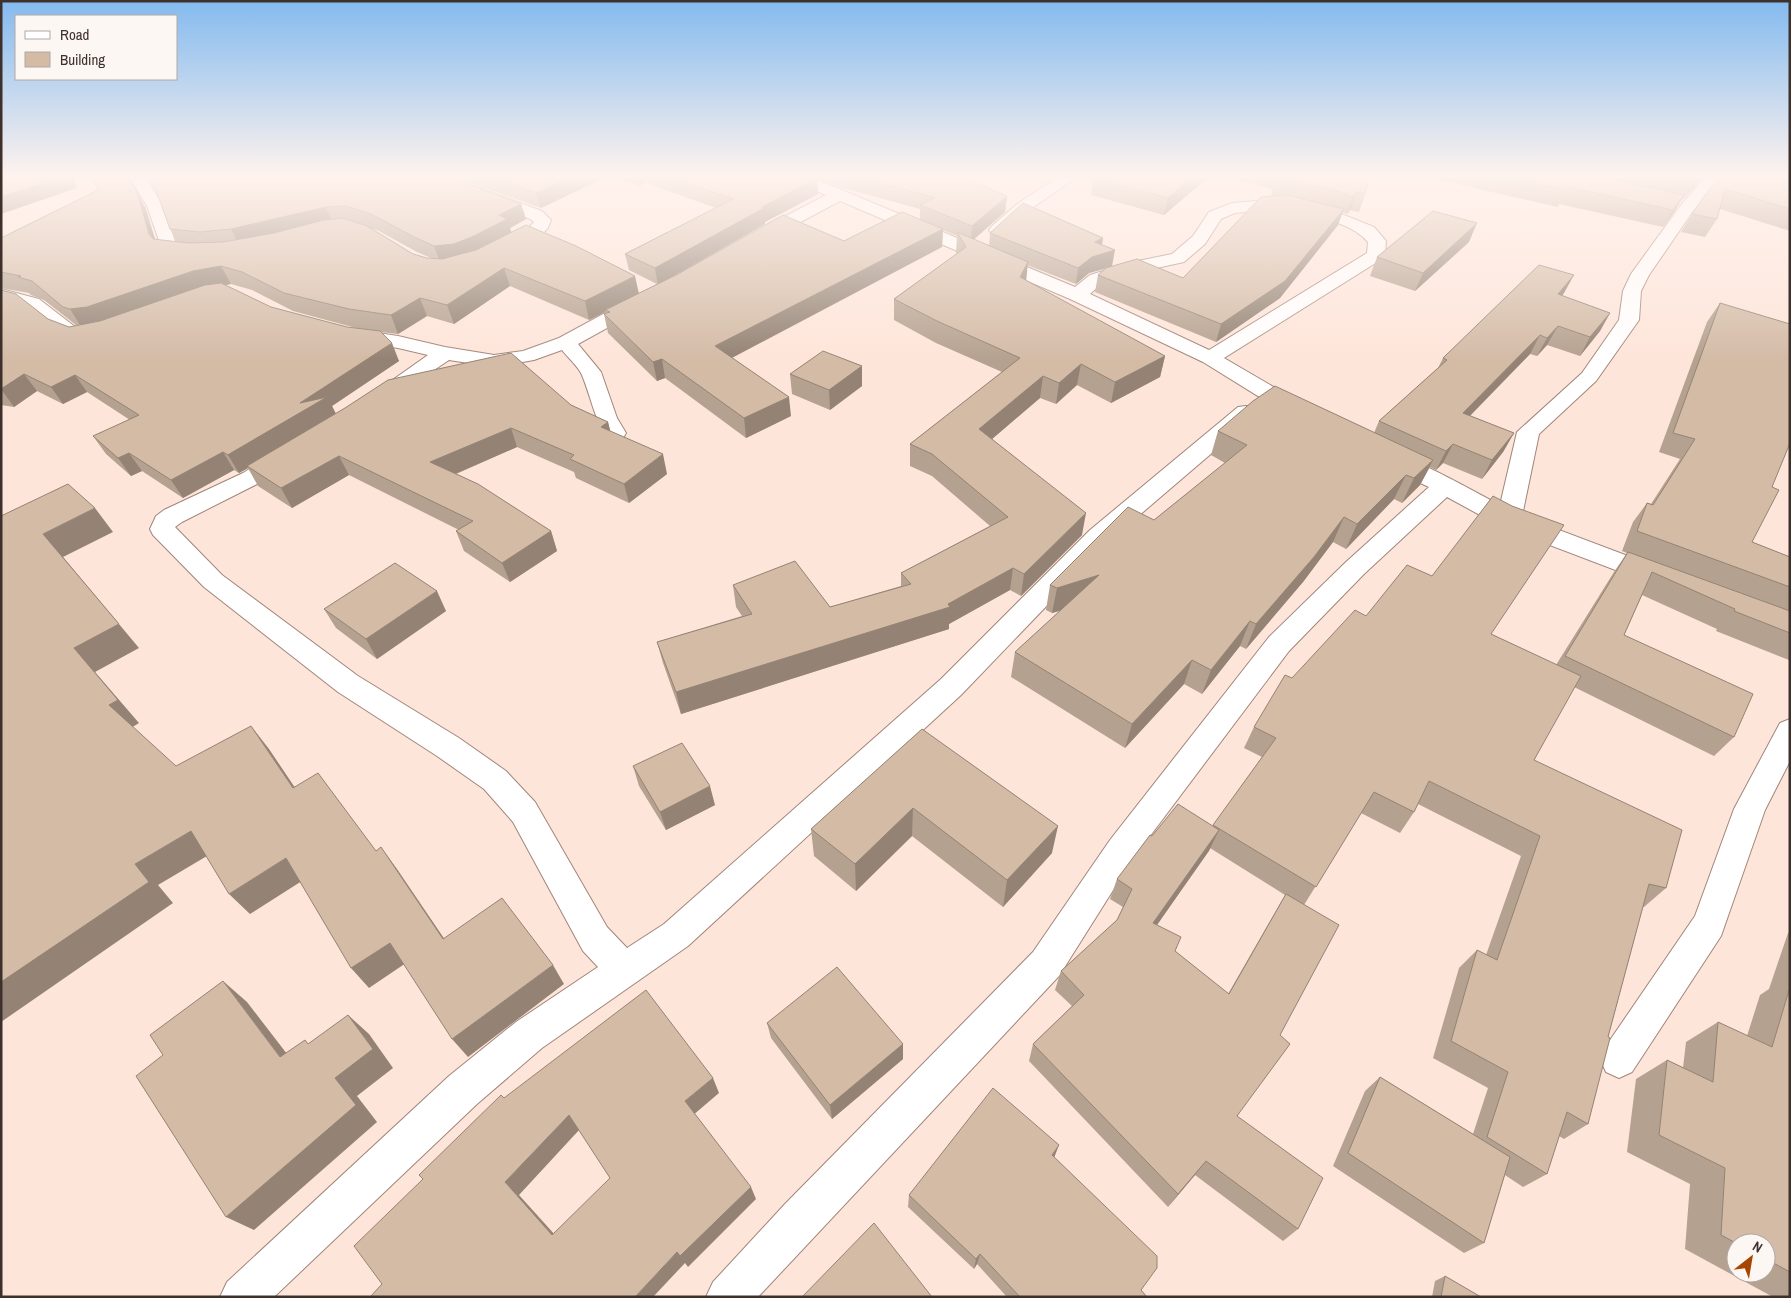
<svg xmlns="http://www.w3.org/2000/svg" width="1791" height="1298" viewBox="0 0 1791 1298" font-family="'Archivo Narrow',sans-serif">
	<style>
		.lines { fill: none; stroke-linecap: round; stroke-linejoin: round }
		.street-casing { stroke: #a18578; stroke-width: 2 }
		.street { fill: #fff; fill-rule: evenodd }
		.wall { fill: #b5a18f; fill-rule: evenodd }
		.shaded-wall { fill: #948374 }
		.building { fill: #d3bba6; stroke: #948374; fill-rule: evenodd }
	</style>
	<rect width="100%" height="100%" fill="#fee5da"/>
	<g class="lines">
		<g class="street-casing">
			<path id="street" d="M 130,178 L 146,178 L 163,206 L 177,247 L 201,252 L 204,256 L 201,260 L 195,261 L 164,255 L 147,206 Z
				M 430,178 L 452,178 L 542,211 L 551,220 L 548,228 L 541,235 L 529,235 L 526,231 L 534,222 L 530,219 L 432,181 Z
				M 792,178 L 813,178 L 1075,287 L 1090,275 L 1133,262 L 1172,254 L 1193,236 L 1209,212 L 1232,203 L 1281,199 L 1329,209 L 1374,227 L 1386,241 L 1385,255 L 1382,259 L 1224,358 L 1306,406 L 1309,411 L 1306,416 L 1298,417 L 1290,416 L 1203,362 L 1070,299 L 840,201 L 765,241 L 759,242 L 753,241 L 750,237 L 753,233 L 826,195 L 794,181 ZM 1281,209 C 1308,215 1349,220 1368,242 L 1367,253 L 1209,350 L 1090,294 L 1102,283 L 1143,271 L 1184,262 L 1205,244 L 1221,219 L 1235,213 Z
				M 1057,178 L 1076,178 L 1029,210 L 1004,234 L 992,234 L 989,230 L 992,226 L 1017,204 Z
				M 1705,178 L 1721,178 L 1693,211 L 1649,275 L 1641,291 L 1639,320 L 1596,381 L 1539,434 L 1522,516 L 1665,570 L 1669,576 L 1665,582 L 1656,585 L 1647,582 L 1500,526 L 1447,497 L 1364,574 L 1289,651 L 1132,860 L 1059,976 L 758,1297 L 706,1297 L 713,1282 L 785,1204 L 1033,952 L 1110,840 L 1269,637 L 1346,562 L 1429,487 L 1383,466 L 1380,461 L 1383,456 C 1385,455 1388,454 1391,454 C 1409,454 1480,495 1500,505 L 1517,432 L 1582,373 L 1619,320 L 1623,291 L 1631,274 L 1681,205 Z
				M 1,289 L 39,299 L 74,326 L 82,329 L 97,331 L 100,335 L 97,339 C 65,347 54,325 31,310 C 22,305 12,302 1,301 Z
				M 638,297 L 645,299 L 647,303 L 645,307 L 578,344 L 601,372 L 617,418 L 626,433 L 623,438 L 615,440 L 607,438 C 594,418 591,397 582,375 C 578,366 568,358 562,350 L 534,360 L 494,367 L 449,360 L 391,399 L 384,401 L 377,399 L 373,395 L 377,391 L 428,355 L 398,348 L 351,341 L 344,339 L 341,335 L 344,331 L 351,329 L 398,336 L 445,347 L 494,355 L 523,351 L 559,338 L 631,299 Z
				M 1246,406 L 1254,407 L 1257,412 L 1254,417 L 1108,542 L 961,695 L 688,946 L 542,1048 L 477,1104 L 274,1297 L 220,1297 L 227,1282 L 449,1076 L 516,1022 L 598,967 L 583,951 L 513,822 L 484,789 L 437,756 L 338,692 L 204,587 L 153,535 L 150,529 L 156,516 L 164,510 L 243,473 L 276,453 L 284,451 L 292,453 L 295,458 L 292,463 L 259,483 L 182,522 L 175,527 L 222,575 L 358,676 L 459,738 L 506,771 L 535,802 L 607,927 L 627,948 L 664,924 L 941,679 L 1090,530 L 1238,407 Z
				M 1790,719 L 1790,761 L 1765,810 L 1721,936 L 1632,1072 L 1619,1078 L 1606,1072 L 1600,1059 L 1606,1046 L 1695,916 L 1734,809 L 1780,723 Z"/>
		</g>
		<use href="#street" class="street"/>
	</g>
	<path class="wall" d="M 149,178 L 521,204 L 526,219 L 510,228 L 511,232 L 639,293 L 657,284 L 629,270 L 625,254 L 716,208 L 646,183 L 639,186 L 615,178 L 817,178 L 818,194 L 765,222 L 765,224 L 669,278 L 844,241 L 920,220 L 920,209 L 836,186 L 817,178 L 964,178 L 1007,196 L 1005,212 L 973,239 L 989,246 L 990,233 L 1103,238 L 1102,245 L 1112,266 L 1183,278 L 1271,196 L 1273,189 L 1229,178 L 1369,178 L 1365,194 L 1359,212 L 1350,210 L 1347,214 L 1342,212 L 1338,225 L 1280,298 L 1216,342 L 1095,292 L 1098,275 L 1105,269 L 1089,273 L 1076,284 L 1027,265 L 1026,281 L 1165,356 L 1160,377 L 1111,403 L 1077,385 L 1056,404 L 1040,398 L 992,439 L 1082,535 L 1021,596 L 1010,590 L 949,624 L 949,629 L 681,714 L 663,663 L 657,642 L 742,616 L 736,607 L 733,585 L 830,607 L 901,586 L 901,573 L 990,526 L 932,476 L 910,466 L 910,444 L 1002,372 L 936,343 L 894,320 L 894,299 L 957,254 L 956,253 L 957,236 L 943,230 L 942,247 L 732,358 L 791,416 L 746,438 L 665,378 L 657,381 L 608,333 L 604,314 L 606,313 L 605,312 L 589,320 L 510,286 L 454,324 L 427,316 L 398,334 L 380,332 L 399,361 L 332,406 L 336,414 L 571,405 L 608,422 L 610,431 L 667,474 L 629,503 L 576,478 L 574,472 L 517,447 L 456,474 L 551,531 L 557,551 L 510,582 L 464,551 L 456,531 L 459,530 L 349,475 L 292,508 L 258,486 L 248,468 L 239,473 L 234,470 L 183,498 L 142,471 L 131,476 L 106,454 L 93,436 L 130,420 L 87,392 L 63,404 L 37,391 L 14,407 L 1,405 L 1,290 L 48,319 L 69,327 L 76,325 L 44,300 L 31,295 L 29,293 L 1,288 L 1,238 L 145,207 L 155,239 L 177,242 L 170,229 L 157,193 ZM 370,228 L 379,231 L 417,252 L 431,258 L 427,258 L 413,254 ZM 231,284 L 252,290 L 293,311 L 356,328 L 347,327 L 271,307 L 225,285 Z
		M 457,178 L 604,178 L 541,208 Z
		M 1093,178 L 1207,178 L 1164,215 L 1091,195 Z
		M 1430,178 L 1703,178 L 1682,200 L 1681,200 L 1674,212 L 1663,227 L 1559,204 L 1558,207 Z
		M 1719,178 L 1790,178 L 1790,231 L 1720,209 L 1717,219 L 1705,237 L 1681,232 L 1692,214 Z
		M 1469,242 L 1415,291 L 1370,276 L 1377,257 Z
		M 1564,293 L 1562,296 L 1610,313 L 1600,331 L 1580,356 L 1547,345 L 1537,356 L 1530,354 L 1470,416 L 1514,433 L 1503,452 L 1482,479 L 1443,463 L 1436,470 L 1430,467 L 1420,485 L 1402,503 L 1394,499 L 1346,549 L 1333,542 L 1303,582 L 1246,649 L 1240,646 L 1202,694 L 1184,684 L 1125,748 L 1011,677 L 1015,652 L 1060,611 L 1052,613 L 1046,610 L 1050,585 L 1154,520 L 1225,463 L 1211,455 L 1218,431 L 1374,433 L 1379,421 L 1438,368 L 1443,358 Z
		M 1720,303 L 1772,487 L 1752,542 L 1790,557 L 1790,660 L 1789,660 L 1716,631 L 1717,629 L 1642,595 L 1624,635 L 1734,737 L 1714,756 L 1574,687 L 1534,760 L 1666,888 L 1644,907 L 1643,907 L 1608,1037 L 1588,1124 L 1564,1139 L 1559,1136 L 1547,1174 L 1523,1187 L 1505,1175 L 1484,1243 L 1464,1253 L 1333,1166 L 1365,1091 L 1380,1077 L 1473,1134 L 1488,1088 L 1433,1058 L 1459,968 L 1477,950 L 1486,955 L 1521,856 L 1418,804 L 1414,812 L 1400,833 L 1361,813 L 1304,905 L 1237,1116 L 1298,1229 L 1283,1241 L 1195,1175 L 1168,1207 L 1029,1061 L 1033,1044 L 1072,1006 L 1055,990 L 1061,971 L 1117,920 L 1123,907 L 1110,899 L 1117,879 L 1152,836 L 1213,826 L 1262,757 L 1244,748 L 1254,727 L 1292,678 L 1366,616 L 1491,634 L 1556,665 L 1614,572 L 1627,553 L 1622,551 L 1633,522 L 1647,503 L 1651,504 L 1680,459 L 1659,452 L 1707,322 ZM 1210,848 L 1285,895 L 1228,994 L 1175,951 L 1157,925 Z
		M 862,366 L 862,386 L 830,410 L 792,394 L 790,374 Z
		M 324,609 L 446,611 L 377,659 L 336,628 Z
		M 922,729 L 1052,853 L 1003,907 L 912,836 L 856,891 L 814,856 L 811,829 Z
		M 633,766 L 715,805 L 666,830 L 639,786 Z
		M 1790,932 L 1790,1297 L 1773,1297 L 1685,1249 L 1690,1184 L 1627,1152 L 1636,1079 L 1667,1060 L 1683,1068 L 1686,1042 L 1718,1022 L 1747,1036 L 1760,995 L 1769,989 L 1788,933 ZM 1736,1243 L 1766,1243 L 1766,1273 L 1736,1273 Z
		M 767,1023 L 903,1044 L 903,1059 L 832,1119 L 771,1038 Z
		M 1054,1157 L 1141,1290 L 1147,1297 L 1007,1297 L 977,1264 L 974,1269 L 908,1207 L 909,1195 Z
		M 1445,1276 L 1481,1297 L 1432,1297 L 1435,1281 Z"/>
	<path class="shaded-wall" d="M 59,178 L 74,178 L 77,188 L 1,214 L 1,197 Z
		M 569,178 L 604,178 L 541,208 L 536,193 Z
		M 638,178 L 645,178 L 646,183 L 639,186 Z
		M 817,178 L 818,194 L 765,222 L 765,224 L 658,285 L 655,268 L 762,207 Z
		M 1191,178 L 1207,178 L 1164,215 L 1168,198 Z
		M 1697,178 L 1703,178 L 1682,200 L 1693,183 Z
		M 136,189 L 145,207 L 159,252 L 149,234 Z
		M 1356,192 L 1350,210 L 1347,214 L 1353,197 Z
		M 1684,195 L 1674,212 L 1663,227 L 1673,210 Z
		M 1007,196 L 1005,212 L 971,242 L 972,226 Z
		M 521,204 L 526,219 L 510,228 L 512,234 L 479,252 L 440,262 L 434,246 Z
		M 326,207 L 333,223 L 239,245 L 231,229 Z
		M 1344,209 L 1338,225 L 1280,298 L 1216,342 L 1221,324 Z
		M 1477,223 L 1469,242 L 1415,291 L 1423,273 Z
		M 943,229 L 942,247 L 718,365 L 715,346 Z
		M 1103,238 L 1100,254 L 1115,250 L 1112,266 L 1089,273 L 1076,284 L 1078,268 L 1095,242 Z
		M 1028,262 L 1026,282 L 1020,277 Z
		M 221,266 L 231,284 L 203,289 L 82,328 L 70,309 L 193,271 Z
		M 504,268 L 510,286 L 454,324 L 447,305 Z
		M 1574,275 L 1564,293 L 1549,313 L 1558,294 Z
		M 635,276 L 639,294 L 605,310 L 605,312 L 589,320 L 585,301 Z
		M 420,298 L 427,316 L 398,334 L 391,315 Z
		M 1610,313 L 1600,331 L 1580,356 L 1590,337 Z
		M 1558,326 L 1547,345 L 1537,356 L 1547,338 Z
		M 1540,335 L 1530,354 L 1454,432 L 1463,413 Z
		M 392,343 L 399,361 L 332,406 L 336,414 L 247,466 L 248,468 L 239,473 L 228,455 L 300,403 Z
		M 1165,356 L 1160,377 L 1111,403 L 1115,382 Z
		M 662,359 L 665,378 L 657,381 L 653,362 Z
		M 1081,364 L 1077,385 L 1056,404 L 1059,383 Z
		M 862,366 L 862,386 L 830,410 L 829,390 Z
		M 24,374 L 37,391 L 14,407 L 1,389 Z
		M 75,375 L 87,392 L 63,404 L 51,387 Z
		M 1043,376 L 1040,398 L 978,451 L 979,429 Z
		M 789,397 L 791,416 L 746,438 L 744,418 Z
		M 608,422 L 613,441 L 601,427 Z
		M 511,428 L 517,447 L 439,481 L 430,462 Z
		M 1514,433 L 1503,452 L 1482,479 L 1492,460 Z
		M 1453,444 L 1443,463 L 1436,470 L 1446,451 Z
		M 223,452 L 234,470 L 183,498 L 171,480 Z
		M 129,453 L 142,471 L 131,476 L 118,458 Z
		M 663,454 L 667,474 L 629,503 L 624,484 Z
		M 339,456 L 349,475 L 292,508 L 281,488 Z
		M 1433,460 L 1420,485 L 1402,503 L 1414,478 Z
		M 1406,475 L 1394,499 L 1346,549 L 1357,524 Z
		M 95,508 L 113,532 L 63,557 L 139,648 L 95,672 L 139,723 L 131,728 L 109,705 L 74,648 L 43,534 Z
		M 1086,513 L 1082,535 L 1021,596 L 1024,574 Z
		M 1344,517 L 1333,542 L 1303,582 L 1246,649 L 1256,624 Z
		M 551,531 L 557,551 L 510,582 L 502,563 Z
		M 1013,568 L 1010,590 L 949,624 L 949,629 L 681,714 L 676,692 L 948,604 Z
		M 1099,575 L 1094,600 L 1052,613 L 1057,588 Z
		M 437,591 L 446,611 L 377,659 L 366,639 Z
		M 1250,621 L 1240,646 L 1202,694 L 1211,670 Z
		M 1192,660 L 1184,684 L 1125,748 L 1132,724 Z
		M 251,726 L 269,749 L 310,810 L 293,788 Z
		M 710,786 L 715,805 L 666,830 L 660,812 Z
		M 913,808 L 912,836 L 856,891 L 855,864 Z
		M 1058,826 L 1052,853 L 1003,907 L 1007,880 Z
		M 1219,830 L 1209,851 L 1145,942 L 1153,923 Z
		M 191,831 L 212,853 L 158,885 L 173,903 L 1,1022 L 1,982 L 135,864 Z
		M 381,847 L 397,869 L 458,959 L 443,939 Z
		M 286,858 L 305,879 L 250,914 L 229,894 Z
		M 390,943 L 406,963 L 369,988 L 351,968 Z
		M 553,965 L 564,984 L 468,1057 L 452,1039 Z
		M 223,981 L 247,1002 L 304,1076 L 280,1057 Z
		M 348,1015 L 369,1034 L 393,1068 L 357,1096 L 377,1122 L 254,1230 L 226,1217 L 335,1078 Z
		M 903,1044 L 903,1059 L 832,1119 L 830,1105 Z
		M 713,1078 L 719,1093 L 692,1116 L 685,1101 Z
		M 569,1115 L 580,1129 L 519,1195 L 565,1246 L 552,1235 L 505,1182 Z
		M 1059,1145 L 1054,1158 L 1052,1155 Z
		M 1206,1161 L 1195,1175 L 1168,1207 L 1178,1194 Z
		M 751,1187 L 756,1199 L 688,1267 L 685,1263 L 653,1297 L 635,1297 L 677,1252 Z
		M 980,1254 L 977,1264 L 974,1269 L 976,1259 Z"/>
	<path class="building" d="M 1,178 L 59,178 L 1,197 Z
		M 93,178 L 128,178 L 136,189 L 149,234 L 153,239 L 188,243 L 223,242 L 274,233 L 324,220 L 343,218 L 367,226 L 413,254 L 427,258 L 442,259 L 476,250 L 526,225 L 576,246 L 635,276 L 585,301 L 504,268 L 447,305 L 420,298 L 391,315 L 349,309 L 284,293 L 242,272 L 221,266 L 193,271 L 87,307 L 70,309 L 63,307 L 32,281 L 18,277 L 21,276 L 1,272 L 1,238 L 98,190 Z
		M 149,178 L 453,178 L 521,204 L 499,215 L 507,219 L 474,236 L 454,244 L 434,246 L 412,236 L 373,215 L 347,206 L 326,207 L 231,229 L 200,232 L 170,229 L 156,190 Z
		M 494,178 L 569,178 L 536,193 Z
		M 672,178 L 817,178 L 762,207 L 764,208 L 655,268 L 625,254 L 733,199 Z
		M 863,178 L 964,178 L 1007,196 L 972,226 L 920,205 L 935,198 Z
		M 1093,178 L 1191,178 L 1168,198 Z
		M 1278,178 L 1369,178 L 1365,194 L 1356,192 L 1353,197 L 1335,190 L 1286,180 L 1275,181 Z
		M 1513,178 L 1607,178 L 1684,195 L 1673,210 L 1568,187 L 1566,190 Z
		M 1670,178 L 1697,178 L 1693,183 Z
		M 1719,178 L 1790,178 L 1790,209 L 1725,189 L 1717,219 L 1692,214 L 1705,195 Z
		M 1286,195 L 1344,209 L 1285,281 L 1221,324 L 1098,275 L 1106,268 L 1137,259 L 1183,278 L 1261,197 Z
		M 1023,203 L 1103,238 L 1095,242 L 1115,250 L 1092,257 L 1078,268 L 990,233 Z
		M 1433,211 L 1477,223 L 1423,273 L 1377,257 Z
		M 902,212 L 943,229 L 715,346 L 789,397 L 744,418 L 662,359 L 653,362 L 604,314 L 610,312 L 605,310 L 678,274 L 783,215 L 844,241 Z
		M 957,232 L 1028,262 L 1020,277 L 1165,356 L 1115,382 L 1081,364 L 1059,383 L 1043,376 L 979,429 L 1086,513 L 1024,574 L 1013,568 L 948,604 L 950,607 L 676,692 L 657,642 L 752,614 L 733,585 L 795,561 L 830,607 L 911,584 L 901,573 L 1008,517 L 932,454 L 910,444 L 1020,358 L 937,321 L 894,299 L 966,247 Z
		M 1539,265 L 1574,275 L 1558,294 L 1610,313 L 1590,337 L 1558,326 L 1547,338 L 1540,335 L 1463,413 L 1514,433 L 1492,460 L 1453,444 L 1446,451 L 1379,421 L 1447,360 L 1443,358 Z
		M 221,283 L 271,307 L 347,327 L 380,331 L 392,343 L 300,403 L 327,397 L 231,453 L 228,455 L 223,452 L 171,480 L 129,453 L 118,458 L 93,436 L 139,415 L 75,375 L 51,387 L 24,374 L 1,389 L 1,290 L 16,294 L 48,319 L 69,327 L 100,321 L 205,285 Z
		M 1720,303 L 1790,324 L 1790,443 L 1772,487 L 1779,490 L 1752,542 L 1790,557 L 1790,587 L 1637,531 L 1647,503 L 1653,505 L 1695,439 L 1673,433 Z
		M 823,351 L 862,366 L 829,390 L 790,374 Z
		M 511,353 L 571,405 L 608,422 L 601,427 L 663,454 L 624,484 L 570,459 L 574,455 L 511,428 L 430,462 L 478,484 L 551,531 L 502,563 L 456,531 L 473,521 L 339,456 L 281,488 L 247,466 L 345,408 L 388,380 Z
		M 1275,386 L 1433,460 L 1414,478 L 1406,475 L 1357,524 L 1344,517 L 1314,557 L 1256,624 L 1250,621 L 1211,670 L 1192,660 L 1132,724 L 1015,652 L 1099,575 L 1057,588 L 1050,585 L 1128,507 L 1154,520 L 1247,445 L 1218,431 L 1253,401 Z
		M 68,484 L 95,508 L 43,534 L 119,624 L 74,648 L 118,700 L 109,705 L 176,766 L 251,726 L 293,788 L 318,773 L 376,851 L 381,847 L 443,939 L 502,898 L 553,965 L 452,1039 L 390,943 L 351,968 L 286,858 L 229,894 L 191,831 L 135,864 L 149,882 L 1,982 L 1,516 Z
		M 1493,496 L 1512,506 L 1564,525 L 1491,634 L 1581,676 L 1534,760 L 1682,830 L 1666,888 L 1649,884 L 1608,1037 L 1610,1038 L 1588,1124 L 1567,1112 L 1547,1174 L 1487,1137 L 1508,1072 L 1451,1041 L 1477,950 L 1497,960 L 1540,836 L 1429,781 L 1414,812 L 1374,792 L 1316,887 L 1213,825 L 1276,738 L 1254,727 L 1285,675 L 1292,678 L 1355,610 L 1366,616 L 1407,565 L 1432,576 Z
		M 1628,552 L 1790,611 L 1790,633 L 1734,611 L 1735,609 L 1652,572 L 1624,635 L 1753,694 L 1734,737 L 1565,656 Z
		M 395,563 L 437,591 L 366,639 L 324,609 Z
		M 922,729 L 1058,826 L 1007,880 L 913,808 L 855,864 L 811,829 Z
		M 682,743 L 710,786 L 660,812 L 633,766 Z
		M 1178,804 L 1219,830 L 1153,923 L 1181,937 L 1175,951 L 1229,994 L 1286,894 L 1339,925 L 1280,1035 L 1290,1044 L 1237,1116 L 1323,1178 L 1298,1229 L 1206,1161 L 1178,1194 L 1033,1044 L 1084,995 L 1061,971 L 1117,920 L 1132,889 L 1117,879 L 1150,835 L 1152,836 Z
		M 837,967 L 903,1044 L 830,1105 L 767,1023 Z
		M 223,981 L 280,1057 L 305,1040 L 308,1044 L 348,1015 L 373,1049 L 335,1078 L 356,1105 L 226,1217 L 136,1076 L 163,1055 L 150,1035 Z
		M 1790,987 L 1790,1272 L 1766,1259 L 1766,1243 L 1736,1243 L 1721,1235 L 1725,1168 L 1659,1135 L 1667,1060 L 1713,1082 L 1718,1022 L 1772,1047 Z
		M 646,990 L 713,1078 L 685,1101 L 751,1187 L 680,1256 L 677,1252 L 635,1297 L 370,1297 L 382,1284 L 354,1246 L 423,1179 L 419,1175 L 501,1095 L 504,1098 ZM 569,1115 L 610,1178 L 552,1235 L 505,1182 Z
		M 1380,1077 L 1510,1157 L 1484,1243 L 1348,1153 Z
		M 993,1088 L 1059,1145 L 1052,1155 L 1157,1256 L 1157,1268 L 1141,1290 L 1147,1297 L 1020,1297 L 980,1254 L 976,1259 L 909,1195 Z
		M 874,1223 L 932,1297 L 802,1297 Z
		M 1445,1276 L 1481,1297 L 1441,1297 Z"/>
	<linearGradient id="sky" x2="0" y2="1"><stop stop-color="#83baef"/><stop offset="0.49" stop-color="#fff3ee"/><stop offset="1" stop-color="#fff3ee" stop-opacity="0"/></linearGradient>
	<rect width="1791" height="360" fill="url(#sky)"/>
	<rect width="1791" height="1298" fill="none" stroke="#3e312c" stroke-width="5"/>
	<rect x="15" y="15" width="162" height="65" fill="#fdf7f4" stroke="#b1a8a4"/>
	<rect x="25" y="31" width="25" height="8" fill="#ffffff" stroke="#b1a8a4"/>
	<text x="60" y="40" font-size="15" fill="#3e312c">Road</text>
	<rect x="25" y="52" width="25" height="15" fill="#d3bba6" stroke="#b1a8a4"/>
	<text x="60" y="65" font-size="15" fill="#3e312c">Building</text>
	<g transform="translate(1751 1258) rotate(31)"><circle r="24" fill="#fdf7f4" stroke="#b1a8a4"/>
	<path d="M0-4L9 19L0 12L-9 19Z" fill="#a74600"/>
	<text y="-8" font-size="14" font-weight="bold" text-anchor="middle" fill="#3e312c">N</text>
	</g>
</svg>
